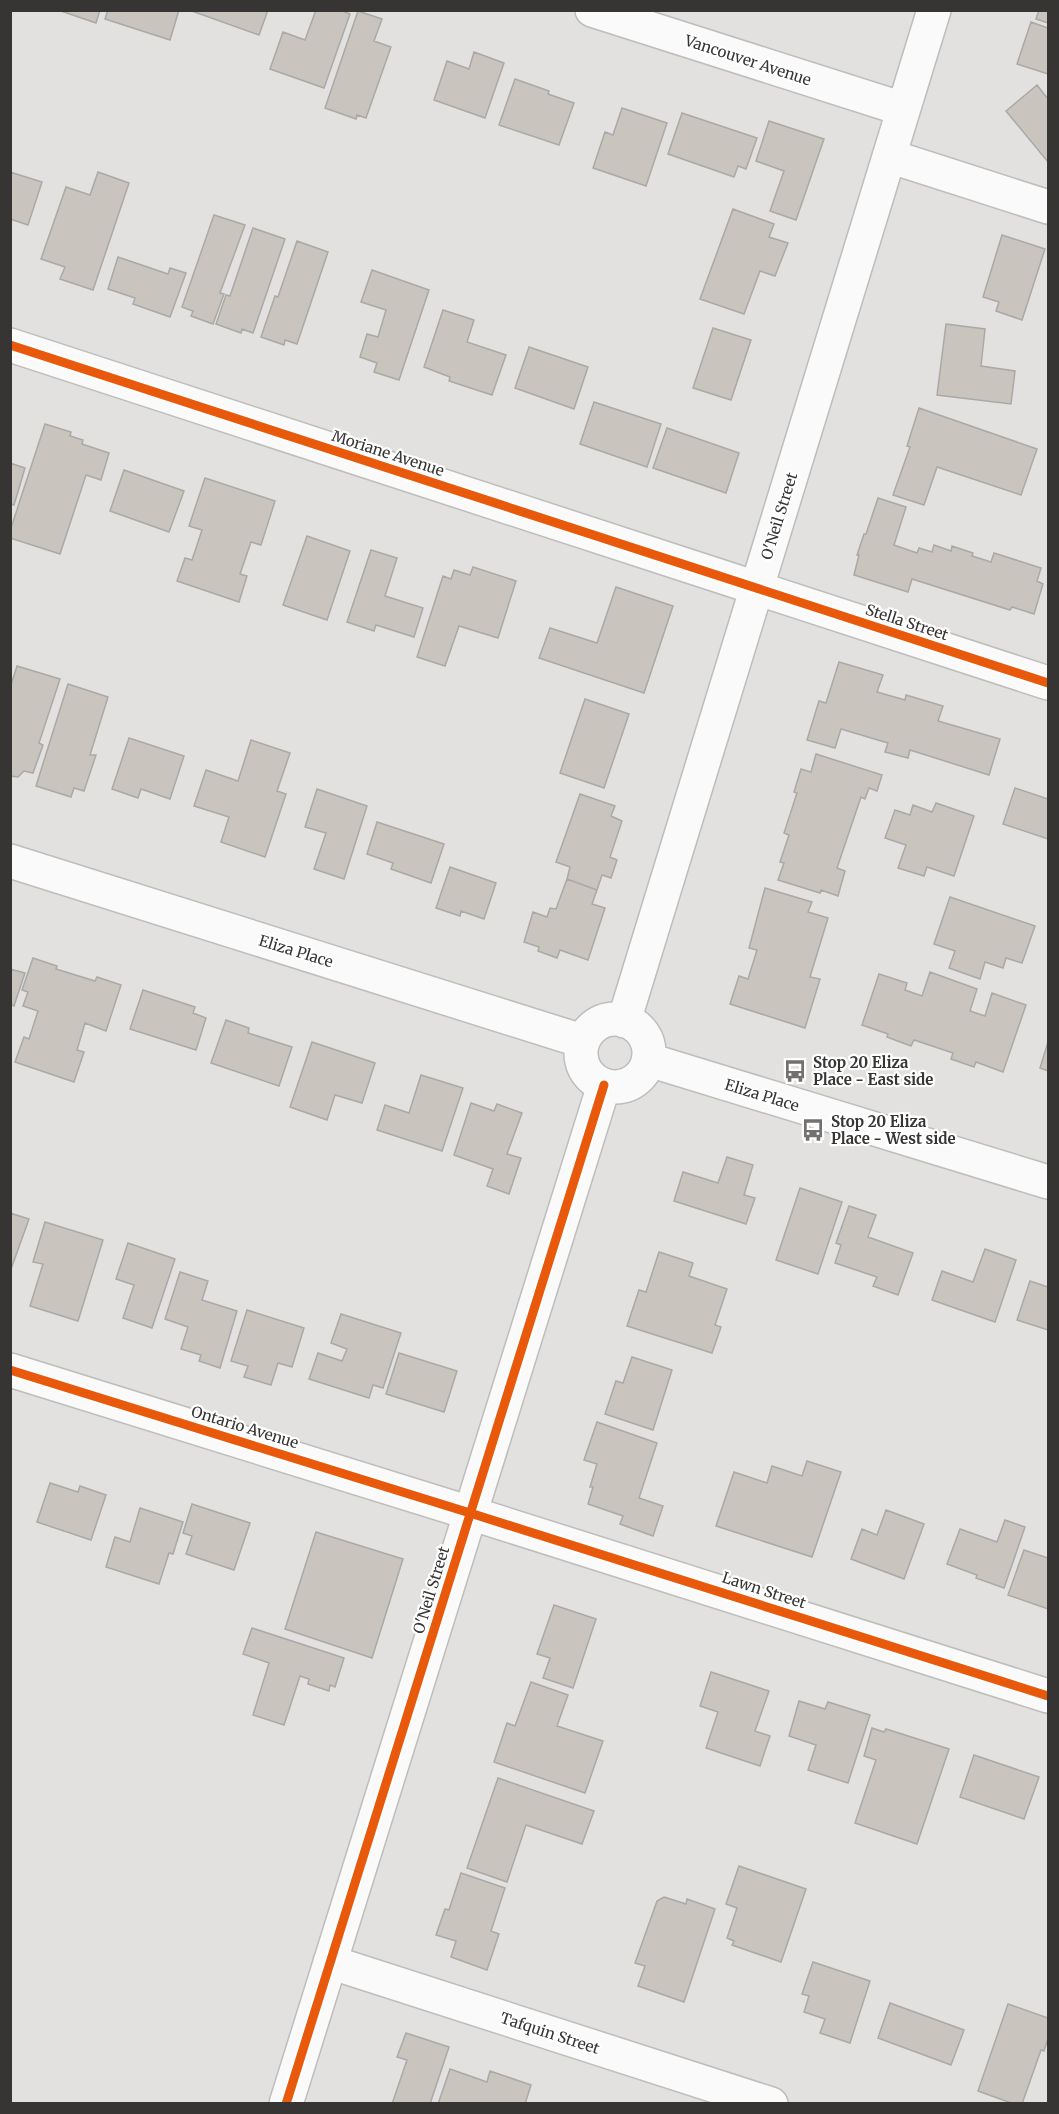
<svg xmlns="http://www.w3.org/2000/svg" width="1059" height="2114" viewBox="0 0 1059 2114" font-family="Merriweather,serif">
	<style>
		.building { fill: #c9c4bd; stroke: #a9a9a7; stroke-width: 1.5 }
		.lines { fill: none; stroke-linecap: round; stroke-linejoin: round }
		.minor-casing { stroke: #bdbdbc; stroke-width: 36 }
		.minor { stroke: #fbfafa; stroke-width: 33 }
		.cycleway-casing { stroke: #fff; stroke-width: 13 }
		.cycleway { stroke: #e8590c; stroke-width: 9 }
		.labels { text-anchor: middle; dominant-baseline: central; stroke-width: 4.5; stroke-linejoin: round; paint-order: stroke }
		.street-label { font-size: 15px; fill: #363534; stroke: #fff }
		.poi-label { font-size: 15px; font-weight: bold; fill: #363534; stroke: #fff; text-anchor: start }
	</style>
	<rect width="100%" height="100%" fill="#e2e1df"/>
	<path class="building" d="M 58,10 L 100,10 L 96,23 Z
		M 108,10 L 179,10 L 170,40 L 105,19 Z
		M 189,10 L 268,10 L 259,35 Z
		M 316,10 L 340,10 L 350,14 L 324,88 L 270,69 L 283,32 L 305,40 Z
		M 1039,10 L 1048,10 L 1048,23 L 1036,19 Z
		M 358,11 L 382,19 L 374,41 L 391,47 L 366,118 L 357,115 L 356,119 L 325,108 Z
		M 1031,22 L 1048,28 L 1048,74 L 1017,64 Z
		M 474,52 L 504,63 L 485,118 L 434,100 L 447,61 L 469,69 Z
		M 515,79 L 549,91 L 548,94 L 574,103 L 559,145 L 499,125 Z
		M 1037,85 L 1048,99 L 1048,162 L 1006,111 Z
		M 622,108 L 667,123 L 646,186 L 593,168 L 605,132 L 613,135 Z
		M 682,113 L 757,138 L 746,169 L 738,166 L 734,177 L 668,154 Z
		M 769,121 L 824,139 L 796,220 L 770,211 L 784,171 L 756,161 Z
		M 10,172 L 42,182 L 28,225 L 10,219 Z
		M 98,172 L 129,183 L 93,290 L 60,279 L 65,267 L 41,259 L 66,187 L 90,195 Z
		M 733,209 L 774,224 L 769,237 L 788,243 L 775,276 L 760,271 L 744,314 L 700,299 Z
		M 214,215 L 245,225 L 220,293 L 224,294 L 213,324 L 191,316 L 193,311 L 182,307 Z
		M 253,228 L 285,239 L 253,333 L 242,329 L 241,333 L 216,324 L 226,295 L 230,296 Z
		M 1002,235 L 1045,249 L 1022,320 L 996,311 L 999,302 L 983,297 Z
		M 297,241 L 328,252 L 297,344 L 285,340 L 284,345 L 261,337 L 275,296 L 278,297 Z
		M 118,257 L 168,274 L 170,268 L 186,273 L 170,317 L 133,304 L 135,298 L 108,289 Z
		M 372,270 L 429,290 L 399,380 L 374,372 L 377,363 L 360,357 L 367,334 L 378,337 L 386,310 L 361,302 Z
		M 443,310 L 474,320 L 467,342 L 506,355 L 492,395 L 449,381 L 450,377 L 424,367 Z
		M 946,324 L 985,329 L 981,366 L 1015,371 L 1011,404 L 937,395 Z
		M 713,328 L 751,340 L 731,400 L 693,388 Z
		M 529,347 L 588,367 L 574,409 L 515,388 Z
		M 594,402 L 661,424 L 647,467 L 580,444 Z
		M 919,408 L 1037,449 L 1021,495 L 937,467 L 924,505 L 893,495 L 910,447 L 907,446 Z
		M 45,424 L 71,432 L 70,436 L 83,440 L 82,444 L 109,453 L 101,480 L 86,475 L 60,554 L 10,538 L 10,531 Z
		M 667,428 L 739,453 L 726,493 L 653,468 Z
		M 10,463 L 25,468 L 14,505 L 10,504 Z
		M 124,470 L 184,491 L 169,532 L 110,511 Z
		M 205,478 L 275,501 L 261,545 L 251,542 L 240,574 L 247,576 L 239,602 L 177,581 L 185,558 L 192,560 L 202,530 L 189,526 Z
		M 878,498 L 906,507 L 894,545 L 917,553 L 919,548 L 932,552 L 934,545 L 951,551 L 952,546 L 973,553 L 972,556 L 991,562 L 994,553 L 1041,568 L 1037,581 L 1043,584 L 1034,614 L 1012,607 L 1010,610 L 912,579 L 908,592 L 854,575 L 859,555 L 857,555 L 864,534 L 866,534 Z
		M 307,536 L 350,551 L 327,620 L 283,605 Z
		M 371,550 L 397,558 L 385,596 L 423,608 L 414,637 L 376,625 L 374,631 L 347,622 Z
		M 473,567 L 516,581 L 498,638 L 459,626 L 445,666 L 417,657 L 443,576 L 451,579 L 454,570 L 470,575 Z
		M 616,587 L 673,606 L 644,693 L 539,658 L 550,628 L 597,643 Z
		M 839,662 L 883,675 L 877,692 L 905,700 L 906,695 L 943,706 L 938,721 L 1000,739 L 989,775 L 910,750 L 908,758 L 885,752 L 888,743 L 841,729 L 835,748 L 807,740 L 819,701 L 826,703 Z
		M 17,666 L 60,679 L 39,743 L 43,745 L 33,773 L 24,771 L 18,777 L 10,776 L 10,688 Z
		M 68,684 L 108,697 L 90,755 L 96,755 L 84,791 L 74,788 L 71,797 L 36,786 Z
		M 585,699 L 629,714 L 604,788 L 560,773 Z
		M 129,738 L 184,756 L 170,799 L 141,789 L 138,798 L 112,789 Z
		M 251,740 L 290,753 L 277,791 L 286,794 L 265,857 L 221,842 L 229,817 L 194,806 L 206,770 L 238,781 Z
		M 816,754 L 882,775 L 877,791 L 869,788 L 865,799 L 861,797 L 837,868 L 845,871 L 838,896 L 821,890 L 820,893 L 778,880 L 784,863 L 780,862 L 789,835 L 784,833 L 797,793 L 794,792 L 801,769 L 811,772 Z
		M 1015,788 L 1048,799 L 1048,839 L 1003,824 Z
		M 317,789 L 367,806 L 344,879 L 314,869 L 326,833 L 305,827 Z
		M 580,794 L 615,806 L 611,816 L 622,821 L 610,857 L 617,860 L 611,878 L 602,875 L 597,890 L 567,879 L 570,867 L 556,862 Z
		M 936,803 L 974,816 L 954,876 L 927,867 L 924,876 L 898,868 L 906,845 L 885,838 L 895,810 L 910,815 L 913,805 L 932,812 Z
		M 377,822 L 444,844 L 431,883 L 391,869 L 393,863 L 367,854 Z
		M 450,867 L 496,883 L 484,919 L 461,911 L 460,916 L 436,908 Z
		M 567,879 L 597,890 L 592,904 L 605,908 L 588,960 L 560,950 L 557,958 L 538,951 L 539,947 L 524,942 L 533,912 L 547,917 L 550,908 L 556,909 Z
		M 765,888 L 812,902 L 808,912 L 828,918 L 810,977 L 820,979 L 805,1028 L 730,1004 L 739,976 L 748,979 L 757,950 L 749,948 Z
		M 950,897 L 1035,926 L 1022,963 L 1006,958 L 1003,968 L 985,962 L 980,979 L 949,968 L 955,951 L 934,944 Z
		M 33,958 L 57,966 L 56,969 L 95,981 L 97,977 L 121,985 L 106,1031 L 85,1023 L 77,1050 L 84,1052 L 74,1082 L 15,1062 L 24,1037 L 29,1039 L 38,1011 L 23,1006 L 28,992 L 22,990 Z
		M 10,969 L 25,973 L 14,1006 L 10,1004 Z
		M 930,972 L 977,989 L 970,1011 L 985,1016 L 992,993 L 1026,1005 L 1003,1072 L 976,1062 L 974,1067 L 951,1059 L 953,1053 L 914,1040 L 911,1046 L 887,1037 L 888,1034 L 862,1025 L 879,974 L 907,983 L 905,990 L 922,996 Z
		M 143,990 L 195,1007 L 193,1013 L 206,1018 L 196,1050 L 130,1029 Z
		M 226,1020 L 249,1028 L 248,1033 L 292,1047 L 279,1086 L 211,1063 Z
		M 312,1042 L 375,1063 L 362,1103 L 335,1095 L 327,1120 L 290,1107 Z
		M 1048,1042 L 1048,1071 L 1040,1068 Z
		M 421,1075 L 463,1088 L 442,1151 L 377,1130 L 385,1105 L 409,1113 Z
		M 471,1103 L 494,1111 L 497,1104 L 522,1113 L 507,1154 L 521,1158 L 509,1194 L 487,1186 L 493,1169 L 454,1155 Z
		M 727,1157 L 753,1165 L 744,1195 L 755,1198 L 746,1224 L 674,1201 L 683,1172 L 718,1183 Z
		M 800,1188 L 842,1202 L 818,1274 L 776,1260 Z
		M 849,1206 L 876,1215 L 868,1237 L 913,1253 L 898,1295 L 873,1286 L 877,1277 L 835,1263 L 841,1245 L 836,1243 Z
		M 10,1213 L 29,1219 L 10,1272 Z
		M 45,1222 L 103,1240 L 78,1321 L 30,1306 L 43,1264 L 33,1262 Z
		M 128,1243 L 175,1259 L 152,1328 L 123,1318 L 134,1285 L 116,1279 Z
		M 985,1249 L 1016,1260 L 995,1322 L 932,1300 L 942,1271 L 973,1282 Z
		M 659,1252 L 693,1263 L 689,1276 L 727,1289 L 715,1325 L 721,1327 L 712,1353 L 627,1326 L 639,1290 L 646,1292 Z
		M 180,1272 L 208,1281 L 202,1300 L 237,1311 L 220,1368 L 199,1361 L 201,1355 L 181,1349 L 188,1327 L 165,1319 Z
		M 1030,1281 L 1048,1287 L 1048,1330 L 1017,1320 Z
		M 247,1310 L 304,1328 L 292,1367 L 278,1363 L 271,1385 L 244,1377 L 248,1366 L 231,1361 Z
		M 341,1314 L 401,1333 L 383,1388 L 373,1385 L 369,1398 L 309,1379 L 318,1353 L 342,1361 L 347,1349 L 331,1343 Z
		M 399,1353 L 457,1371 L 444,1412 L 386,1394 Z
		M 632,1357 L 672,1370 L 653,1430 L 605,1414 L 616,1381 L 623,1383 Z
		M 597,1422 L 657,1443 L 639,1498 L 663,1506 L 653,1536 L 620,1524 L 623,1516 L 588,1504 L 593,1487 L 590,1487 L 597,1464 L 584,1460 Z
		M 807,1461 L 841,1472 L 812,1557 L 716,1526 L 734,1472 L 767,1483 L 772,1466 L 802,1476 Z
		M 50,1483 L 78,1492 L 80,1486 L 106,1495 L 91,1540 L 37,1522 Z
		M 192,1504 L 250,1523 L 234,1570 L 186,1554 L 192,1536 L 183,1533 Z
		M 140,1508 L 183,1522 L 173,1554 L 169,1553 L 159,1584 L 106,1567 L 115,1537 L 130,1542 Z
		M 886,1510 L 924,1524 L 904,1579 L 851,1559 L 862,1529 L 877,1535 Z
		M 1005,1520 L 1025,1527 L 1004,1588 L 976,1578 L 977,1575 L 947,1564 L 960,1529 L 997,1542 Z
		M 316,1532 L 403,1559 L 372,1658 L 285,1629 Z
		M 1024,1550 L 1048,1558 L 1048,1609 L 1008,1595 Z
		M 554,1605 L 596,1619 L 573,1688 L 543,1678 L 550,1658 L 537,1654 Z
		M 252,1628 L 344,1658 L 335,1687 L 330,1685 L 329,1691 L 308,1684 L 309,1679 L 300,1676 L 284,1725 L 253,1715 L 269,1663 L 243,1654 Z
		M 711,1672 L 769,1691 L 755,1731 L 770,1736 L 760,1766 L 706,1748 L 718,1712 L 700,1706 Z
		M 531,1682 L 568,1695 L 557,1726 L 603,1741 L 585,1793 L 494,1762 L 507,1723 L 515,1726 Z
		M 799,1701 L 825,1709 L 828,1702 L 870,1715 L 848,1783 L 808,1770 L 816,1745 L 789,1736 Z
		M 872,1728 L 884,1732 L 886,1729 L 949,1749 L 917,1844 L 855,1823 L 876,1760 L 864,1756 Z
		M 974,1755 L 1039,1777 L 1024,1819 L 960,1797 Z
		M 498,1778 L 594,1811 L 582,1844 L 526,1825 L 507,1882 L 467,1868 Z
		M 739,1866 L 806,1889 L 781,1962 L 732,1945 L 734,1941 L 727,1938 L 737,1908 L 726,1904 Z
		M 461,1873 L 505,1888 L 491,1931 L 499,1934 L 487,1970 L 451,1957 L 456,1941 L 436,1935 L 445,1909 L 449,1910 Z
		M 664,1897 L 686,1904 L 687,1899 L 715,1909 L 684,2002 L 638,1986 L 645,1966 L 635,1963 L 657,1901 Z
		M 813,1962 L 870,1981 L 850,2043 L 820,2033 L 825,2019 L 804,2012 L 809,1996 L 802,1994 Z
		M 890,2003 L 964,2030 L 951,2065 L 878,2038 Z
		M 1008,2004 L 1048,2018 L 1048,2038 L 1044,2051 L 1041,2050 L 1022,2104 L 1014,2104 L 978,2091 Z
		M 406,2033 L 449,2047 L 430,2104 L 392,2104 L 407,2060 L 397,2057 Z
		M 450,2069 L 487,2082 L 490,2071 L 531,2085 L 525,2104 L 438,2104 Z"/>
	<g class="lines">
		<g class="minor-casing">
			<path id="minor" d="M 592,10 L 903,109
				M 889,156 L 1048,207
				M 10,345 L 1048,683
				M 10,861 L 582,1041
				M581 1053a34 34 0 1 1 68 0a34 34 0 1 1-68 0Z
				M 624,1021 L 934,10
				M 649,1060 L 1048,1182
				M 10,1370 L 470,1513 L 1048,1696
				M 330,1962 L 771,2104
				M 286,2104 L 604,1085"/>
		</g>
		<use href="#minor" class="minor"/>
		<g class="cycleway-casing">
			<path id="cycleway" d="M 10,345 L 1048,683
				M 10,1370 L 470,1513 L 1048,1696
				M 286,2104 L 604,1085"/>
		</g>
		<use href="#cycleway" class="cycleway"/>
	</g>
	<defs>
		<g id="bus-bare" transform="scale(1.8)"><path d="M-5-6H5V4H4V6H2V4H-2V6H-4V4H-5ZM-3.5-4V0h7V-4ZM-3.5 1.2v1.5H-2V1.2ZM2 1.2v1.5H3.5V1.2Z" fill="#727170" stroke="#fff" stroke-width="2.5" paint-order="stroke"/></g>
	</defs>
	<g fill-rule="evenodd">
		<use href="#bus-bare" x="795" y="1071"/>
		<use href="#bus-bare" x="813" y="1130"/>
	</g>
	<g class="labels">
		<g class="street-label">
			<text transform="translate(748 60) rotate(18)">Vancouver Avenue</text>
			<text transform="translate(388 453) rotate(18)">Moriane Avenue</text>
			<text transform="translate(779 516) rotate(-73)">O'Neil Street</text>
			<text transform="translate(907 622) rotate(18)">Stella Street</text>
			<text transform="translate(296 951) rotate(17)">Eliza Place</text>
			<text transform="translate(762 1095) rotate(17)">Eliza Place</text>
			<text transform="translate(245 1427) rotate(17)">Ontario Avenue</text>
			<text transform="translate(431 1590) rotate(-73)">O'Neil Street</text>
			<text transform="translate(764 1590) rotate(18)">Lawn Street</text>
			<text transform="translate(550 2033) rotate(18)">Tafquin Street</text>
		</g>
		<g class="poi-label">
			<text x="813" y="1062">Stop 20 Eliza<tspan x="813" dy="17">Place - East side</tspan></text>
			<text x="831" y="1121">Stop 20 Eliza<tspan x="831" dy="17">Place - West side</tspan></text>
		</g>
	</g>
	<rect width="1059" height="2114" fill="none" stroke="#363534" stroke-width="24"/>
</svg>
